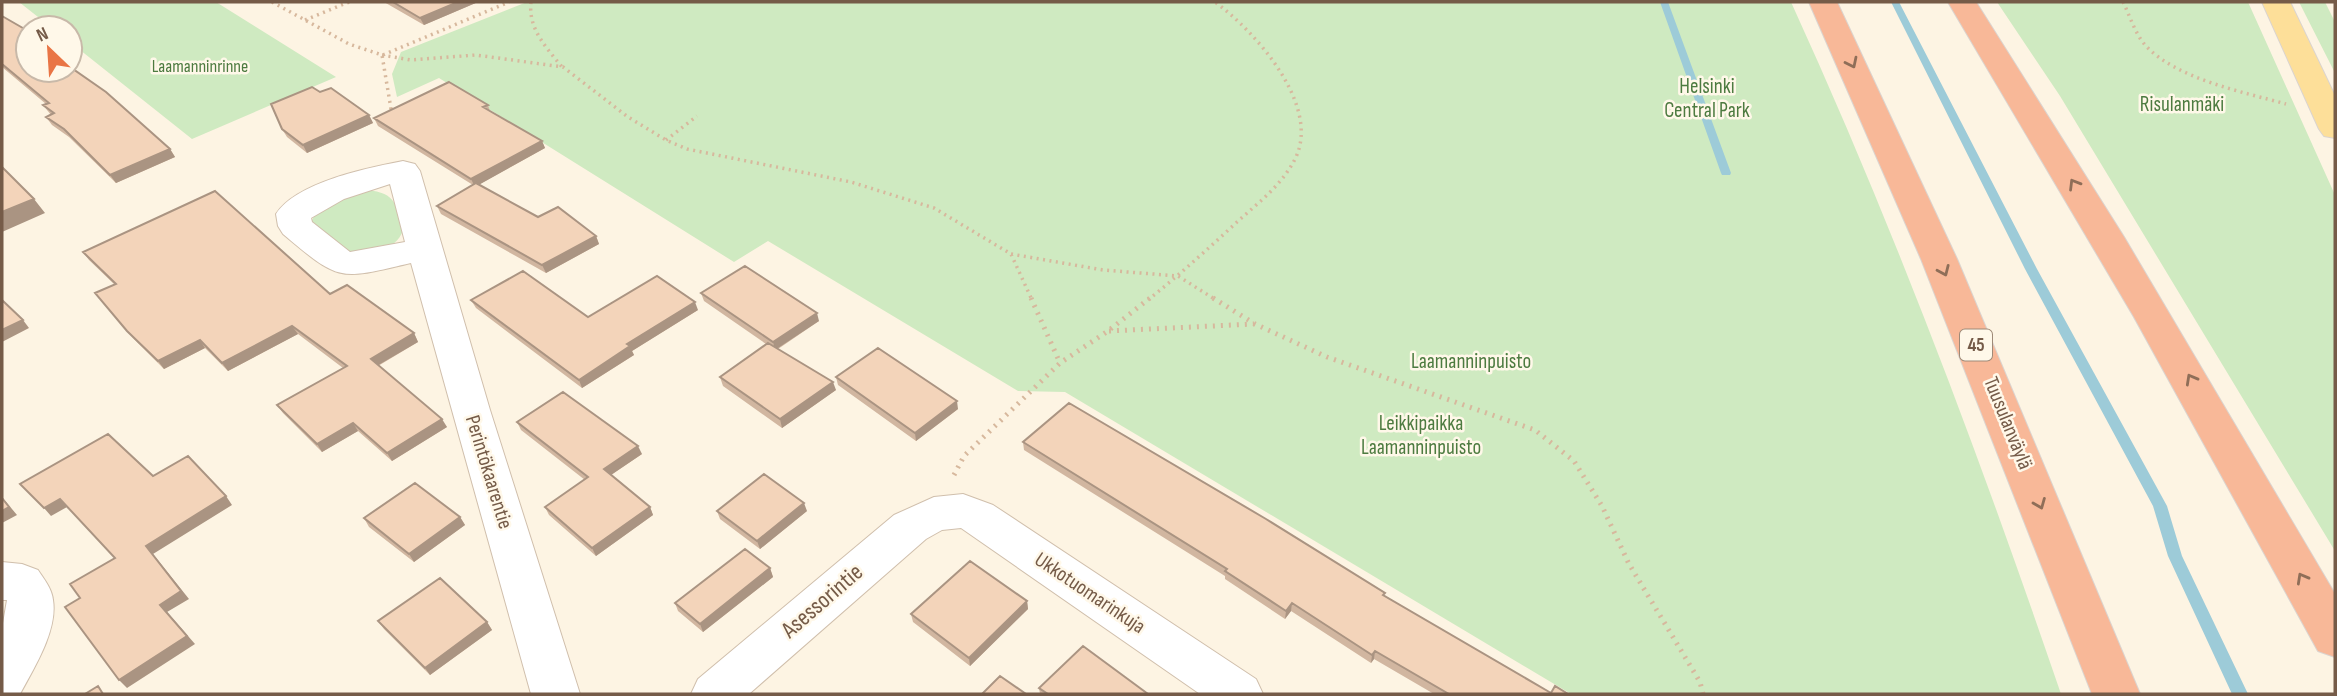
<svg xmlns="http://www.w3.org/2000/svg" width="2337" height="696" viewBox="0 0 2337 696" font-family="'Sofia Sans Condensed',sans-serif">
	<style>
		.green { fill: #cfeac1 }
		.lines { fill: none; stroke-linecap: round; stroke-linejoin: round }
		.stream { fill: #9dcbd8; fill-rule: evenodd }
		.street-casing { stroke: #d0bfac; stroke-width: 2 }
		.primary-casing { stroke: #dbd4cf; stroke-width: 2 }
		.highway-casing { stroke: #dbd4cf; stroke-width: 2 }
		.path-far1 { stroke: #d7b89d; stroke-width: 3.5; stroke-dasharray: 2 4.5; stroke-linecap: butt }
		.path { stroke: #d7b89d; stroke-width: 5; stroke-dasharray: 2 6; stroke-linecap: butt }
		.street { fill: #fff; fill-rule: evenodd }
		.primary { fill: #fddf99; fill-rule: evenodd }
		.highway { fill: #f8b898; fill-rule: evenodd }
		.wall { fill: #d1b6a0 }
		.shaded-wall { fill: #aa9482 }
		.building { fill: #f3d4ba; stroke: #aa9482; stroke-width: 2 }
		.oneway { stroke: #8f6e58 }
		.labels { text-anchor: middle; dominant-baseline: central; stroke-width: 5; stroke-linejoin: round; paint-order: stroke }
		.far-park-label { font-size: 18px; fill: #4d7b40; stroke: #fff8e9 }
		.shield { fill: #fff8e9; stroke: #9e8a78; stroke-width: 2 }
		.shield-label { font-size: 19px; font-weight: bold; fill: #755b48 }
		.park-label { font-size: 21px; fill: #4d7b40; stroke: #fff8e9 }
		.street-label { font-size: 21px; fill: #755b48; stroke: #fff8e9 }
		.near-street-label { font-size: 24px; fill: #755b48; stroke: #fff8e9 }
	</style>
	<rect width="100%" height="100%" fill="#fdf4e3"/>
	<path class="green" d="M 19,2 L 216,2 L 336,77 L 192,139 L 70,42 L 70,28 L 52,28 Z
		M 527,2 L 1791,2 C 1894,227 1981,460 2061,694 L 1571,694 L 1065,392 L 1018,391 L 768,241 L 734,262 L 439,78 L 397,97 L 392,74 L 401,52 Z
		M 1997,2 L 2248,2 L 2335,195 L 2335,551 L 2060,96 Z
		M 2299,2 L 2325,2 L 2335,22 L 2335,73 Z
		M 367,190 C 397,193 396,205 403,230 C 396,253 367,251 348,252 L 311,223 C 319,200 346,196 367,190 Z"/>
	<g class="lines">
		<path class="stream" d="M 1660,2 L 1668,2 L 1731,173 L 1730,175 L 1722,175 L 1721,173 Z
			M 1891,2 L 1899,2 L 2037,269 L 2167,506 L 2182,556 L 2248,694 L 2232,694 L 2168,556 L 2153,506 L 2025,269 Z"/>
		<g class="street-casing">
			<path id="street" d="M 403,161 L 415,164 L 420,171 L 490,410 L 580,694 L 531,694 L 411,263 C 338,280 340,282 283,234 L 278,226 L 276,214 C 297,182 367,168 403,161 ZM 390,184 L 405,242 L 350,252 L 312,222 L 311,218 L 344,199 Z
				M 963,494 L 993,505 L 1256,679 L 1263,694 L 1200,694 L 961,528 L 942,530 L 926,539 L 749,694 L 691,694 L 698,679 L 894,515 L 934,497 Z
				M 2,562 L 22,564 L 38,570 C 44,579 52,589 53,600 C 58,630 34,668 20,694 L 2,694 L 2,629 L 7,600 L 2,600 Z"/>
		</g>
		<g class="primary-casing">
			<path id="primary" d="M 2262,2 L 2290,2 L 2335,96 L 2335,138 L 2324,136 L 2319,129 Z"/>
		</g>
		<g class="highway-casing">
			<path id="highway" d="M 1809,2 L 1837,2 L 1957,259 L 2140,694 L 2092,694 L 1921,259 Z
				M 1948,2 L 1976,2 L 2124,237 L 2335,594 L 2335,657 L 2318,651 L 2134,317 Z"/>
		</g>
		<path class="path-far1" d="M 272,2 L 349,44 L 382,55 L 392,115
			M 531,2 C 528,29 546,47 562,67
			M 2123,2 C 2130,16 2135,34 2146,46 C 2177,79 2243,92 2286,104
			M 305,20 L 349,2
			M 382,55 L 411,60 L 476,55 L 563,67 L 628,117 L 666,140 L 687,149 L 851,182 L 934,208 L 1011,254 L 1032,300
			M 383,55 L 509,2
			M 666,140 L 697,116
			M 1011,254 L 1103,270 L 1178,276 L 1216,300
			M 1148,300 C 1179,275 1208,249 1237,222 C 1258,203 1282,185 1295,159 C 1322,106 1255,31 1215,2"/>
		<path class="path" d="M 1031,298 L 1060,363
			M 1213,298 L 1255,324 L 1327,357 L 1535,430 L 1574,461 L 1602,506 L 1629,564 L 1700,682 L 1703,694
			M 1109,331 L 1254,324
			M 954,475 L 964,456 L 1060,363 L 1108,331 L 1150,298"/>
		<use href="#street" class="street"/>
		<use href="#primary" class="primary"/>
		<use href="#highway" class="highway"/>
	</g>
	<path class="wall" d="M 384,2 L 478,2 L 424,25 Z
		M 2,16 L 28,70 L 170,149 L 175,157 L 116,183 L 69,137 L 52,125 L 46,117 L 51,115 L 43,105 L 46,104 L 2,67 Z
		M 320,92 L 369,115 L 373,123 L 307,153 L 287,137 L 282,129 Z
		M 488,105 L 490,111 L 542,141 L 545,148 L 478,185 L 538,217 L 596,236 L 599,244 L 546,273 L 441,214 L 437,206 L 473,185 L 378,126 L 374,118 Z
		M 83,252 L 330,294 L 414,333 L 418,342 L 378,366 L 447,427 L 392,461 L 358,431 L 322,452 L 283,413 L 277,405 L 343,368 L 298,334 L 228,371 L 205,348 L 164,369 L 134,339 L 102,301 L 114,284 L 89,260 Z
		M 701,293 L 819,321 L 778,349 L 836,390 L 782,428 L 723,386 L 720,377 L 766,344 L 704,301 Z
		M 471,300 L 588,317 L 698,310 L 632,351 L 634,355 L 582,388 L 476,308 Z
		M 836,377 L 958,409 L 916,441 L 838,385 Z
		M 517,422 L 642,454 L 611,475 L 650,507 L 653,515 L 596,556 L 549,515 L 545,507 L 585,480 L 521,430 Z
		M 1023,442 L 1385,596 L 1551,693 L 1568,694 L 1434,694 L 1374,659 L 1371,663 L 1291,611 L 1285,619 L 1225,579 L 1225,576 L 1024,450 Z
		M 717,511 L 807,511 L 760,549 L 720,519 Z
		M 460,517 L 465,525 L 414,562 L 369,527 L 364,518 Z
		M 770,568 L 773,577 L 703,632 L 678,611 L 675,603 Z
		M 1027,601 L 1028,609 L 970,666 L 913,622 L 911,614 Z
		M 378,621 L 487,622 L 492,630 L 430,675 L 384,629 Z
		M 1039,688 L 1148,694 L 1040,694 Z"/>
	<path class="shaded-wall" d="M 458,2 L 478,2 L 424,25 L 420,18 Z
		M 369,115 L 373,123 L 307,153 L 303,145 Z
		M 542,141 L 545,148 L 475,187 L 471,179 Z
		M 170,149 L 175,157 L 116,183 L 110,175 Z
		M 34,199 L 45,213 L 2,232 L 2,212 Z
		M 596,236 L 599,244 L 546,273 L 542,265 Z
		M 695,302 L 698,310 L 632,351 L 634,355 L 582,388 L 579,380 L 627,344 Z
		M 817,313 L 819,321 L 775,350 L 773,342 Z
		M 23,320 L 29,328 L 2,342 L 2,330 Z
		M 292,326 L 298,334 L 228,371 L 222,363 Z
		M 414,333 L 418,342 L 375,367 L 371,359 Z
		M 200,340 L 205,348 L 164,369 L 158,361 Z
		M 833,382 L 836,390 L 782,428 L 780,419 Z
		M 957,401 L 958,409 L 916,441 L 915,433 Z
		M 442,419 L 447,427 L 392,461 L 387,453 Z
		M 353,423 L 358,431 L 322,452 L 317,444 Z
		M 638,446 L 642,454 L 608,477 L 604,469 Z
		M 226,496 L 232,505 L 153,554 L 189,599 L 167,612 L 195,644 L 127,688 L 119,680 L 146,546 Z
		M 2,497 L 17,515 L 2,523 Z
		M 60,499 L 67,507 L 51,516 L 44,508 Z
		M 804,503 L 807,511 L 760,549 L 757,541 Z
		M 650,507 L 653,515 L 596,556 L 592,548 Z
		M 460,517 L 465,525 L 414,562 L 409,554 Z
		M 770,568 L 773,577 L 703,632 L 700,624 Z
		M 1027,601 L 1028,609 L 970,666 L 969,658 Z
		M 1292,603 L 1291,611 L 1285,619 L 1286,611 Z
		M 487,622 L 492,630 L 430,675 L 425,668 Z
		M 1375,651 L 1374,659 L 1371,663 L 1372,655 Z"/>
	<path class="building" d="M 393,2 L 458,2 L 420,18 Z
		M 2,16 L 28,31 L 28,70 L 70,70 L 70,67 L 106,92 L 170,149 L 110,175 L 64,129 L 46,117 L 54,113 L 43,105 L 49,103 L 2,64 Z
		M 449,82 L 488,105 L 483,107 L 542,141 L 471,179 L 374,118 Z
		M 312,87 L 320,92 L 331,88 L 369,115 L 303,145 L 282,129 L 271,104 Z
		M 2,167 L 34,199 L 2,212 Z
		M 476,183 L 538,217 L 558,207 L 596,236 L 542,265 L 437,206 Z
		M 215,191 L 330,294 L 347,285 L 414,333 L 371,359 L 442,419 L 387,453 L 353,423 L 317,444 L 277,405 L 347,366 L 292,326 L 222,363 L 200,340 L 158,361 L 127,331 L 95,293 L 116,284 L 83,252 Z
		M 745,266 L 817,313 L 773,342 L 701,293 Z
		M 523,271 L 588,317 L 657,276 L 695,302 L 627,344 L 630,346 L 579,380 L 471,300 Z
		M 2,300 L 23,320 L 2,330 Z
		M 768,343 L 833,382 L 780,419 L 720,377 Z
		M 878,348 L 957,401 L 915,433 L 836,377 Z
		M 563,392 L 638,446 L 604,469 L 650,507 L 592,548 L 545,507 L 588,477 L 517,422 Z
		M 1069,403 L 1266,519 L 1385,593 L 1383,595 L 1551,693 L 1555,686 L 1568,694 L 1449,694 L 1375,651 L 1372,655 L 1292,603 L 1286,611 L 1225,571 L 1227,569 L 1023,442 Z
		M 108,434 L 153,476 L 188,456 L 226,496 L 146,546 L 181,591 L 160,605 L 187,636 L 119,680 L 65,607 L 80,598 L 70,584 L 115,558 L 60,499 L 44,508 L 20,484 Z
		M 764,474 L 804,503 L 757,541 L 717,511 Z
		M 415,483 L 460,517 L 409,554 L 364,518 Z
		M 2,498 L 9,507 L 2,511 Z
		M 745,549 L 770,568 L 700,624 L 675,603 Z
		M 970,561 L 1027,601 L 969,658 L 911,614 Z
		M 440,578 L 487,622 L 425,668 L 378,621 Z
		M 1083,646 L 1148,694 L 1048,694 L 1039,688 Z
		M 1000,676 L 1026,694 L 982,694 Z
		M 98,686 L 103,694 L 85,694 Z"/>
	<defs><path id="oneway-chevron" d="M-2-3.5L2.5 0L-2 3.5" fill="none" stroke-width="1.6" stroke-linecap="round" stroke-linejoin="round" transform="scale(1.75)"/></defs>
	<g class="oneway">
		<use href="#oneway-chevron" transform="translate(1852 63) rotate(64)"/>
		<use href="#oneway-chevron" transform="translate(2074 184) rotate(-121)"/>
		<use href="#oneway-chevron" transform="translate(1944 271) rotate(66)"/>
		<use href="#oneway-chevron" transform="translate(2191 379) rotate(-119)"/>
		<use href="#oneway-chevron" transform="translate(2040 504) rotate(68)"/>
		<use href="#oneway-chevron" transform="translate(2302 578) rotate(-119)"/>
	</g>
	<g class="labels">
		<g class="far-park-label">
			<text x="200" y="66">Laamanninrinne</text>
		</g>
		<rect class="shield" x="1960" y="329.5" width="32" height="31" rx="5"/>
		<g class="shield-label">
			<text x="1976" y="345">45</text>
		</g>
		<g class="park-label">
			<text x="1707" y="86">Helsinki<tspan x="1707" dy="24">Central Park</tspan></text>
			<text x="2182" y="104">Risulanmäki</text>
			<text x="1471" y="361">Laamanninpuisto</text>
			<text x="1421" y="423">Leikkipaikka<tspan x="1421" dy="24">Laamanninpuisto</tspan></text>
		</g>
		<g class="street-label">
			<text transform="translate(2008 423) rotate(68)">Tuusulanväylä</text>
			<text transform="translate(489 472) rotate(73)">Perintökaarentie</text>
			<text transform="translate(1090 593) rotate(34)">Ukkotuomarinkuja</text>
		</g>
		<g class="near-street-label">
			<text transform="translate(822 601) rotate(-41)">Asessorintie</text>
		</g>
	</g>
	<rect width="2337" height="696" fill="none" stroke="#755b48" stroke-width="7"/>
	<g transform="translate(49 49) rotate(335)"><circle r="33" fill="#fff8e9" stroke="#c8b9a9" stroke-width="2"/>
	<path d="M0-5L12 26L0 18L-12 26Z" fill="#e97545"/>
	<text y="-10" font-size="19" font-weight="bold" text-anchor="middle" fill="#755b48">N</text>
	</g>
</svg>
